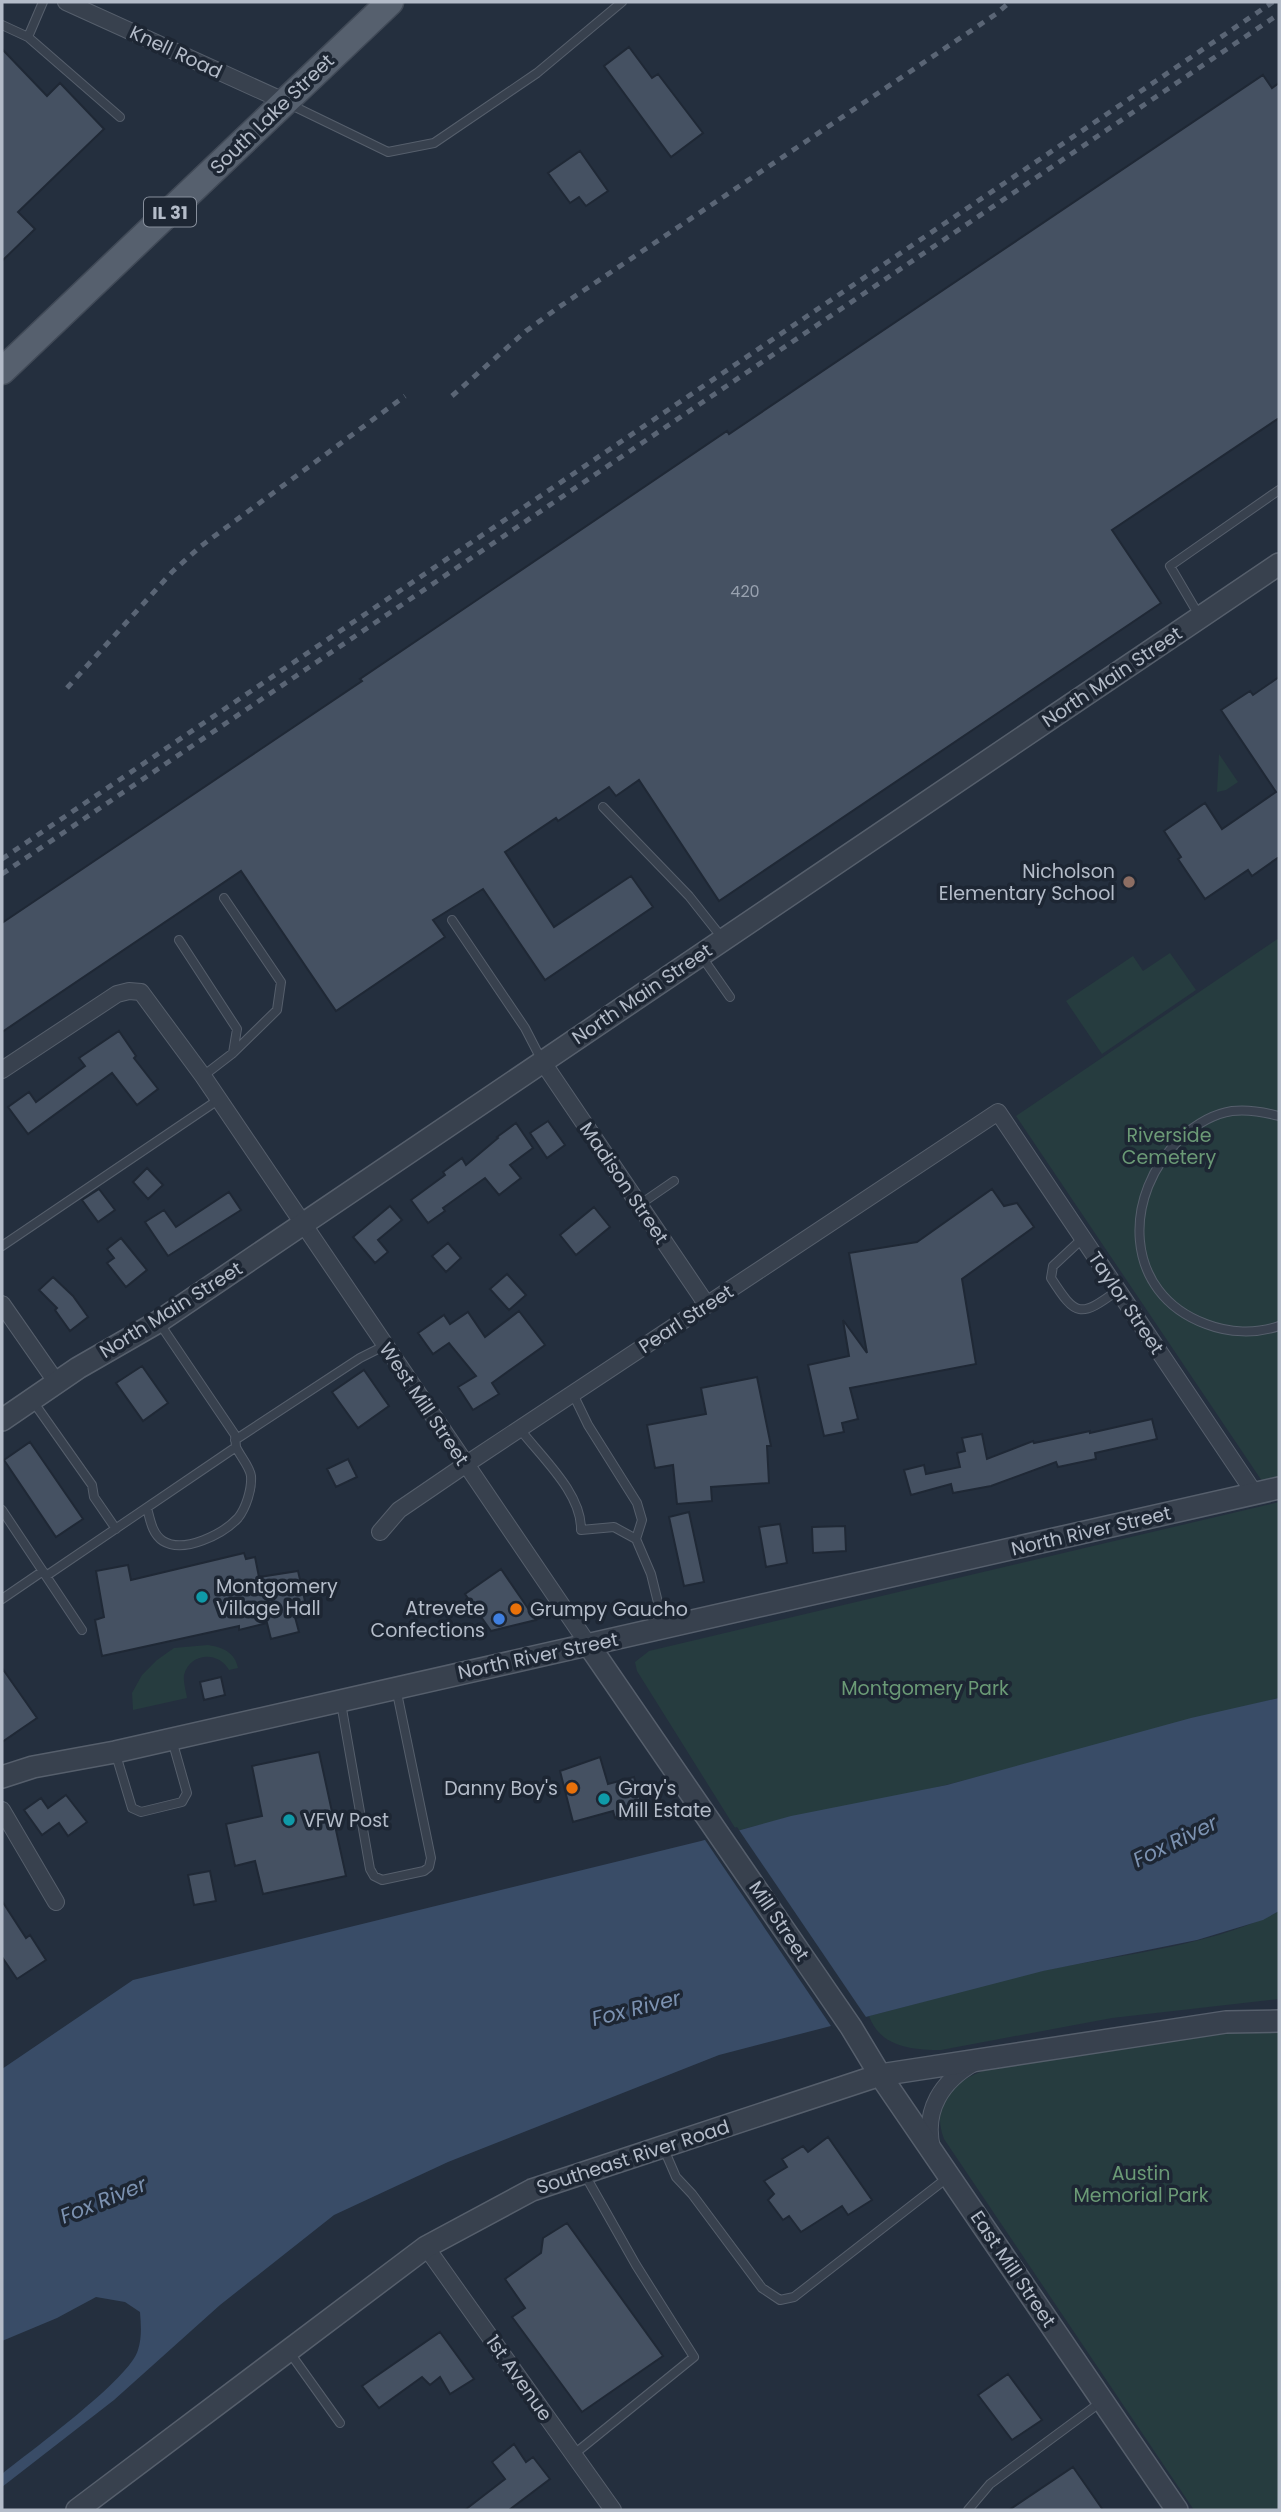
<svg xmlns="http://www.w3.org/2000/svg" width="1281" height="2512" viewBox="0 0 1281 2512" font-family="Poppins,sans-serif">
	<style>
		.green { fill: #263c3f }
		.water { fill: #394c67 }
		.pier { fill: #242f3e }
		.building { fill: #455162; stroke: #1f2835; stroke-width: 2 }
		.lines { fill: none; stroke-linecap: round; stroke-linejoin: round }
		.service-casing { stroke: #565f6c; stroke-width: 10 }
		.minor-casing { stroke: #565f6c; stroke-width: 18 }
		.tertiary-casing { stroke: #565f6c; stroke-width: 24 }
		.primary-casing { stroke: #414a57; stroke-width: 29 }
		.service { stroke: #38414e; stroke-width: 8 }
		.minor { stroke: #38414e; stroke-width: 16 }
		.tertiary { stroke: #38414e; stroke-width: 21 }
		.primary { stroke: #56606e; stroke-width: 26 }
		.rail { stroke: #5a6575; stroke-width: 5; stroke-dasharray: 7 7; stroke-linecap: butt }
		.education-dot { fill: #8d6e63; stroke: #1d2633; stroke-width: 2.5 }
		.culture-dot { fill: #0f9aa8; stroke: #1d2633; stroke-width: 2.5 }
		.food-dot { fill: #e8710a; stroke: #1d2633; stroke-width: 2.5 }
		.shop-dot { fill: #3f7fe0; stroke: #1d2633; stroke-width: 2.5 }
		.labels { text-anchor: middle; dominant-baseline: central; stroke-width: 7; stroke-linejoin: round; paint-order: stroke }
		.number-label { font-size: 16px; fill: #98a1af }
		.shield { fill: #1d2633; stroke: #878f9c; stroke-width: 2 }
		.shield-label { font-size: 18px; font-weight: bold; fill: #b4bcc9 }
		.street-label { font-size: 19px; fill: #b4bcc9; stroke: #1d2633 }
		.poi-label { font-size: 19px; fill: #b4bcc9; stroke: #1d2633; text-anchor: start }
		.park-label { font-size: 19px; fill: #6b9a76; stroke: #1d2633 }
		.water-label { font-size: 21px; font-style: italic; fill: #7c92b1; stroke: #1d2633 }
	</style>
	<rect width="100%" height="100%" fill="#242f3e"/>
	<path class="green" d="M 1219,754 L 1238,782 L 1226,790 L 1217,792 Z
		M 1279,938 L 1279,1476 L 1262,1481 L 1016,1116 Z
		M 1170,953 L 1196,990 L 1102,1054 L 1066,1001 L 1133,956 L 1143,971 Z
		M 1279,1502 L 1279,1698 C 1169,1724 1060,1756 950,1784 C 879,1802 807,1812 737,1831 L 637,1671 L 635,1662 L 649,1651 Z
		M 208,1645 C 222,1647 235,1652 238,1668 L 229,1670 C 219,1651 190,1652 184,1675 C 183,1682 186,1691 187,1698 L 133,1710 L 132,1693 L 142,1675 L 157,1660 L 174,1648 Z
		M 1279,1911 L 1279,1999 L 1112,2018 L 941,2050 C 912,2050 880,2047 869,2016 C 928,2001 986,1983 1046,1970 C 1119,1955 1214,1946 1279,1911 Z
		M 1279,2028 L 1279,2510 L 1194,2510 L 944,2139 C 936,2118 940,2101 956,2086 C 986,2059 1065,2055 1105,2049 C 1163,2040 1220,2031 1279,2028 Z"/>
	<path class="water" d="M 1279,1698 L 1279,1911 L 1263,1920 L 1197,1940 L 1043,1971 L 719,2055 L 448,2162 L 334,2215 L 220,2305 L 114,2400 L 2,2487 L 2,2474 C 29,2452 130,2379 138,2350 C 142,2338 141,2325 140,2312 L 125,2302 L 96,2297 L 57,2318 L 2,2341 L 2,2069 L 133,1980 L 701,1841 L 791,1816 L 947,1785 L 1191,1718 Z"/>
	<path class="pier" d="M 737,1827 L 868,2020 L 833,2029 L 703,1837 Z"/>
	<path class="building" d="M 629,47 L 652,78 L 658,74 L 703,133 L 671,157 L 604,66 Z
		M 2,49 L 47,96 L 60,83 L 104,129 L 18,212 L 35,229 L 2,261 Z
		M 1263,75 L 1272,88 L 1279,83 L 1279,418 L 1112,530 L 1161,603 L 719,901 L 639,780 L 616,796 L 609,787 L 558,821 L 556,818 L 505,852 L 554,927 L 631,876 L 653,907 L 545,980 L 483,889 L 433,920 L 445,937 L 336,1011 L 241,871 L 2,1032 L 2,923 L 362,681 L 360,679 L 727,431 L 729,434 Z
		M 580,151 L 608,191 L 586,206 L 579,197 L 570,203 L 548,173 Z
		M 1279,677 L 1279,857 L 1252,876 L 1248,870 L 1205,899 L 1178,859 L 1181,857 L 1164,831 L 1205,803 L 1222,829 L 1276,792 L 1221,710 L 1250,691 L 1253,695 Z
		M 119,1031 L 136,1056 L 134,1058 L 158,1089 L 137,1105 L 112,1073 L 28,1134 L 8,1107 L 29,1092 L 36,1102 L 85,1066 L 79,1058 Z
		M 548,1121 L 565,1145 L 547,1158 L 530,1133 Z
		M 516,1123 L 533,1148 L 510,1165 L 521,1178 L 499,1195 L 485,1178 L 443,1208 L 445,1211 L 428,1223 L 411,1200 L 445,1175 L 443,1172 L 462,1158 L 466,1165 L 498,1138 L 497,1137 Z
		M 147,1168 L 163,1185 L 148,1199 L 133,1182 Z
		M 99,1189 L 115,1210 L 98,1222 L 82,1200 Z
		M 992,1189 L 1004,1206 L 1017,1203 L 1034,1227 L 962,1279 L 976,1364 L 850,1388 L 858,1419 L 842,1423 L 844,1432 L 824,1436 L 808,1365 L 849,1356 L 843,1320 L 867,1353 L 849,1253 L 917,1242 Z
		M 229,1192 L 241,1210 L 168,1256 L 145,1222 L 164,1210 L 176,1227 Z
		M 390,1206 L 402,1220 L 378,1240 L 388,1252 L 375,1263 L 353,1237 Z
		M 594,1207 L 610,1227 L 576,1255 L 560,1235 Z
		M 121,1238 L 147,1270 L 126,1287 L 107,1263 L 114,1258 L 107,1249 Z
		M 448,1243 L 461,1258 L 446,1272 L 432,1256 Z
		M 507,1274 L 526,1295 L 509,1310 L 490,1289 Z
		M 53,1277 L 73,1296 L 88,1317 L 70,1331 L 55,1310 L 57,1308 L 39,1290 Z
		M 519,1311 L 545,1345 L 492,1383 L 499,1394 L 473,1410 L 458,1387 L 476,1376 L 449,1343 L 433,1354 L 418,1333 L 444,1315 L 450,1324 L 468,1312 L 485,1337 Z
		M 142,1366 L 168,1403 L 143,1421 L 116,1383 Z
		M 364,1370 L 389,1406 L 358,1428 L 332,1392 Z
		M 757,1377 L 771,1446 L 767,1446 L 769,1483 L 711,1487 L 712,1501 L 677,1504 L 673,1465 L 655,1468 L 647,1425 L 706,1414 L 701,1388 Z
		M 1152,1419 L 1157,1439 L 1095,1453 L 1096,1459 L 1058,1467 L 1056,1462 L 991,1486 L 953,1493 L 951,1484 L 911,1495 L 904,1470 L 924,1465 L 926,1474 L 960,1467 L 957,1453 L 965,1451 L 962,1438 L 982,1434 L 987,1459 L 1033,1441 L 1034,1443 L 1090,1431 L 1090,1433 Z
		M 30,1442 L 83,1519 L 56,1537 L 4,1460 Z
		M 348,1459 L 357,1477 L 336,1487 L 327,1469 Z
		M 689,1512 L 704,1582 L 684,1586 L 669,1517 Z
		M 780,1524 L 787,1563 L 766,1567 L 759,1527 Z
		M 845,1526 L 846,1551 L 813,1553 L 812,1527 Z
		M 244,1553 L 246,1559 L 255,1557 L 259,1577 L 298,1571 L 308,1614 L 295,1617 L 299,1632 L 271,1639 L 267,1623 L 239,1630 L 239,1626 L 102,1656 L 95,1620 L 104,1617 L 96,1571 L 128,1565 L 131,1580 Z
		M 501,1569 L 536,1620 L 491,1631 L 465,1594 Z
		M 2,1668 L 37,1718 L 2,1742 Z
		M 221,1677 L 225,1695 L 204,1700 L 200,1682 Z
		M 319,1752 L 346,1876 L 263,1894 L 255,1861 L 235,1866 L 226,1824 L 262,1816 L 252,1766 Z
		M 600,1757 L 608,1784 L 634,1777 L 643,1809 L 615,1818 L 613,1811 L 573,1822 L 560,1771 Z
		M 66,1795 L 87,1822 L 68,1836 L 59,1823 L 42,1835 L 24,1810 L 41,1798 L 48,1808 Z
		M 210,1871 L 216,1901 L 194,1905 L 188,1875 Z
		M 2,1901 L 26,1938 L 30,1935 L 46,1960 L 17,1979 L 2,1957 Z
		M 828,2137 L 872,2200 L 848,2215 L 842,2206 L 801,2232 L 789,2216 L 783,2220 L 768,2200 L 774,2194 L 764,2181 L 787,2167 L 782,2159 L 803,2146 L 808,2152 Z
		M 567,2223 L 663,2356 L 582,2412 L 512,2317 L 525,2308 L 505,2279 L 541,2253 L 543,2238 Z
		M 440,2332 L 474,2379 L 450,2394 L 440,2377 L 430,2385 L 422,2377 L 379,2408 L 362,2386 Z
		M 1008,2374 L 1042,2420 L 1012,2440 L 978,2395 Z
		M 514,2444 L 526,2462 L 533,2457 L 550,2479 L 509,2510 L 465,2510 L 505,2479 L 492,2462 Z
		M 1073,2467 L 1103,2510 L 1009,2510 Z"/>
	<g class="lines">
		<g class="service-casing">
			<path id="service" d="M 2,25 L 28,37 L 120,117
				M 28,37 L 43,2
				M 289,104 L 388,152 L 434,143 L 537,73 L 622,2
				M 1200,617 L 1170,566 L 1279,490
				M 603,807 L 689,896 L 723,939
				M 224,898 L 281,982 L 277,1010 L 233,1053
				M 452,920 L 525,1028 L 542,1061
				M 179,940 L 237,1029 L 233,1053 L 203,1076
				M 702,957 L 730,997
				M 1279,1116 C 1264,1112 1248,1109 1232,1111 C 1213,1114 1195,1125 1181,1138 C 1122,1194 1122,1293 1206,1324 C 1229,1333 1256,1334 1279,1326
				M 639,1205 L 674,1181
				M 1083,1238 L 1053,1266 L 1051,1278 C 1076,1317 1080,1318 1118,1290
				M 2,1246 L 218,1100
				M 573,1394 L 588,1425 L 637,1503 L 642,1520 L 636,1539
				M 32,1400 L 92,1485 L 94,1497 L 116,1529
				M 519,1428 C 541,1457 582,1493 581,1530 L 614,1527 L 636,1539 L 651,1574 L 664,1627
				M 235,1440 L 360,1358 L 384,1346
				M 147,1508 C 150,1519 152,1534 163,1541 C 184,1554 223,1534 238,1518 C 246,1508 252,1489 251,1476 C 250,1467 240,1456 236,1447
				M 2,1510 L 82,1630
				M 46,1576 L 236,1447 L 235,1435 L 160,1324
				M 2,1599 L 43,1571
				M 341,1703 L 370,1869 L 374,1876 L 382,1880 L 424,1871 L 429,1867 L 431,1858 L 396,1688
				M 116,1755 L 132,1808 L 141,1812 L 182,1802 L 187,1793 L 172,1740
				M 663,2147 L 676,2177 L 692,2194 L 762,2288 L 780,2300 L 794,2297 L 947,2178
				M 290,2353 L 340,2423
				M 573,2455 L 694,2357 L 636,2265 L 585,2175
				M 968,2510 L 990,2484 L 1101,2402"/>
		</g>
		<g class="minor-casing">
			<path id="minor" d="M 66,2 L 286,102
				M 542,1061 L 707,1305
				M 2,1070 L 117,994 L 129,991 L 141,992 L 203,1076 L 588,1644
				M 2,1304 L 57,1383
				M 380,1532 L 399,1510 L 465,1465 L 998,1112 L 1255,1494
				M 2,1810 L 56,1902
				M 932,2148 C 923,2110 942,2081 974,2063
				M 426,2247 L 613,2510"/>
		</g>
		<g class="tertiary-casing">
			<path id="tertiary" d="M 2,1420 L 78,1368 L 158,1322 L 1279,564
				M 588,1644 L 851,2027 L 880,2075 L 1177,2510
				M 2,1777 L 33,1767 L 115,1752 L 1279,1488
				M 77,2510 L 426,2247 L 532,2190 L 880,2075 L 1226,2022 L 1279,2021"/>
		</g>
		<g class="primary-casing">
			<path id="primary" d="M 2,371 L 390,2"/>
		</g>
		<use href="#service" class="service"/>
		<use href="#minor" class="minor"/>
		<use href="#tertiary" class="tertiary"/>
		<use href="#primary" class="primary"/>
		<path class="rail" d="M 452,396 L 526,331 L 559,307 L 996,14 L 1010,2
			M 67,688 L 172,572 L 201,546 L 405,396
			M 2,859 L 1273,2
			M 2,874 L 1279,14"/>
	</g>
	<circle class="education-dot" cx="1129" cy="882" r="7"/>
	<g class="culture-dot">
		<circle cx="202" cy="1597" r="7"/>
		<circle cx="604" cy="1799" r="7"/>
		<circle cx="289" cy="1820" r="7"/>
	</g>
	<g class="food-dot">
		<circle cx="516" cy="1609" r="7"/>
		<circle cx="572" cy="1788" r="7"/>
	</g>
	<circle class="shop-dot" cx="499" cy="1619" r="7"/>
	<g class="labels">
		<g class="number-label">
			<text x="745" y="591">420</text>
		</g>
		<rect class="shield" x="144" y="197.5" width="52" height="29" rx="5"/>
		<g class="shield-label">
			<text x="170" y="212">IL 31</text>
		</g>
		<g class="street-label">
			<text transform="translate(176 52) rotate(25)">Knell Road</text>
			<text transform="translate(272 114) rotate(-44)">South Lake Street</text>
			<text transform="translate(1112 677) rotate(-34)">North Main Street</text>
			<text transform="translate(642 994) rotate(-34)">North Main Street</text>
			<text transform="translate(624 1183) rotate(56)">Madison Street</text>
			<text transform="translate(1126 1303) rotate(56)">Taylor Street</text>
			<text transform="translate(171 1310) rotate(-32)">North Main Street</text>
			<text transform="translate(686 1319) rotate(-33)">Pearl Street</text>
			<text transform="translate(424 1404) rotate(56)">West Mill Street</text>
			<text transform="translate(1091 1531) rotate(-13)">North River Street</text>
			<text transform="translate(538 1656) rotate(-12)">North River Street</text>
			<text transform="translate(779 1921) rotate(56)">Mill Street</text>
			<text transform="translate(633 2157) rotate(-18)">Southeast River Road</text>
			<text transform="translate(1013 2269) rotate(56)">East Mill Street</text>
			<text transform="translate(519 2378) rotate(55)">1st Avenue</text>
		</g>
		<g class="poi-label">
			<text x="1115" y="871" text-anchor="end">Nicholson<tspan x="1115" dy="22">Elementary School</tspan></text>
			<text x="216" y="1586">Montgomery<tspan x="216" dy="22">Village Hall</tspan></text>
			<text x="485" y="1608" text-anchor="end">Atrevete<tspan x="485" dy="22">Confections</tspan></text>
			<text x="530" y="1609">Grumpy Gaucho</text>
			<text x="558" y="1788" text-anchor="end">Danny Boy's</text>
			<text x="618" y="1788">Gray's<tspan x="618" dy="22">Mill Estate</tspan></text>
			<text x="303" y="1820">VFW Post</text>
		</g>
		<g class="park-label">
			<text x="1169" y="1135">Riverside<tspan x="1169" dy="22">Cemetery</tspan></text>
			<text x="925" y="1688">Montgomery Park</text>
			<text x="1141" y="2173">Austin<tspan x="1141" dy="22">Memorial Park</tspan></text>
		</g>
		<g class="water-label">
			<text transform="translate(1175 1841) rotate(-26)">Fox River</text>
			<text transform="translate(636 2008) rotate(-14)">Fox River</text>
			<text transform="translate(103 2200) rotate(-22)">Fox River</text>
		</g>
	</g>
	<rect width="1281" height="2512" fill="none" stroke="#b4bcc9" stroke-width="7"/>
</svg>
